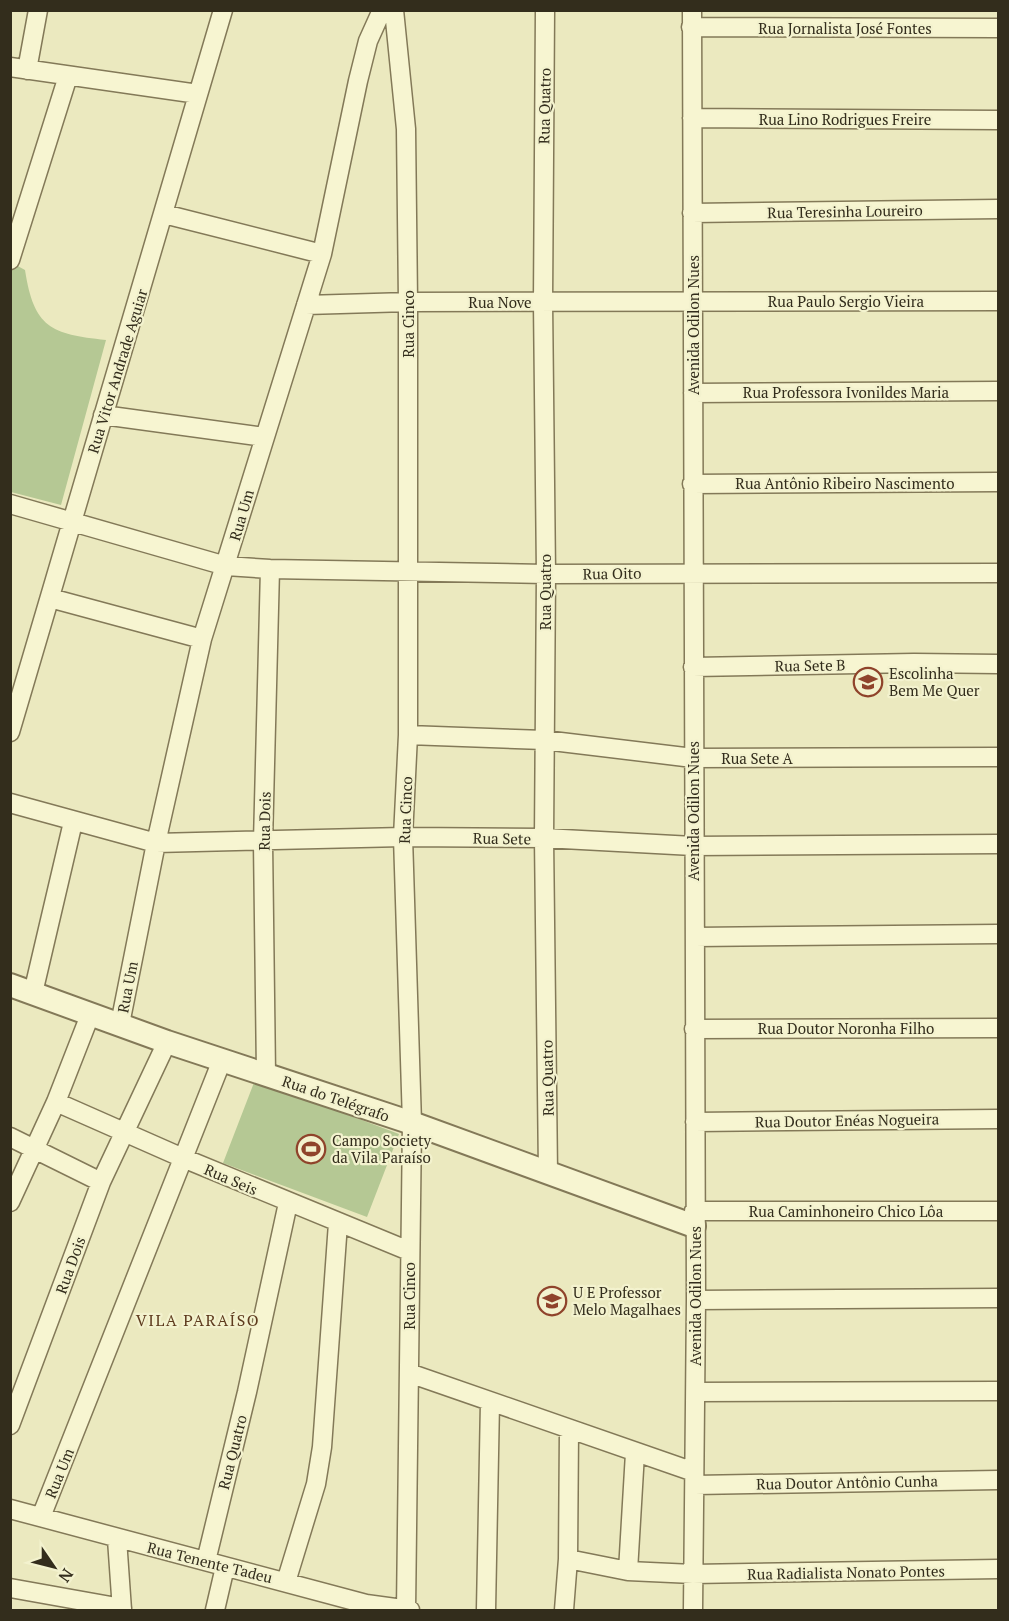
<svg xmlns="http://www.w3.org/2000/svg" width="1009" height="1621" viewBox="0 0 1009 1621" font-family="'PT Serif',serif">
	<style>
		.green { fill: #b5c894 }
		.lines { fill: none; stroke-linecap: round; stroke-linejoin: round }
		.minor-casing { stroke: #837958; stroke-width: 21 }
		.tertiary-casing { stroke: #837958; stroke-width: 26 }
		.minor { stroke: #f7f5d1; stroke-width: 18 }
		.tertiary { stroke: #f7f5d1; stroke-width: 22 }
		.labels { text-anchor: middle; dominant-baseline: central; stroke-width: 4.5; stroke-linejoin: round; paint-order: stroke }
		.street-label { font-size: 15px; fill: #332d1c; stroke: #f3f2ce }
		.poi-label { font-size: 15px; fill: #332d1c; stroke: #f3f2ce; text-anchor: start }
		.neighbourhood-label { font-size: 16px; letter-spacing: 1.5px; fill: #5e3b1e; stroke: #f3f2ce }
	</style>
	<rect width="100%" height="100%" fill="#ebe9bf"/>
	<path class="green" d="M 14,264 L 25,270 C 34,328 51,334 106,340 L 61,505 L 11,492 L 10,275 Z
		M 255,1080 L 399,1134 L 367,1217 L 223,1163 Z"/>
	<g class="lines">
		<g class="minor-casing">
			<path id="minor" d="M 394,10 L 406,129 L 408,302 L 408,735 L 403,837 L 412,1123 L 406,1610
				M 545,10 L 543,302 L 546,574 L 544,838 L 548,1173
				M 692,10 L 696,1300 L 693,1610
				M 691,27 L 998,28
				M 10,67 L 198,94
				M 27,70 L 38,10
				M 692,118 L 998,120
				M 692,213 L 998,209
				M 164,214 L 322,254
				M 10,260 L 68,76
				M 306,305 L 408,302 L 998,301
				M 693,393 L 998,391
				M 103,415 L 264,437
				M 692,484 L 998,482
				M 10,504 L 226,566 L 270,569 L 546,574 L 998,573
				M 50,598 L 202,639
				M 693,667 L 914,663 L 998,664
				M 10,732 L 223,10
				M 408,735 L 544,740 L 693,758 L 998,757
				M 10,803 L 156,843 L 403,837 L 544,838 L 693,846 L 998,844
				M 695,937 L 998,934
				M 33,993 L 73,822
				M 120,1024 L 156,843 L 202,639 L 322,254 L 358,81 L 368,41 L 382,10
				M 694,1029 L 998,1028
				M 266,1074 L 263,842 L 270,569
				M 56,1102 L 183,1158 L 409,1251
				M 695,1122 L 998,1119
				M 10,1137 L 101,1182
				M 10,1202 L 56,1102 L 90,1015
				M 694,1211 L 998,1211
				M 696,1300 L 998,1298
				M 409,1373 L 694,1472
				M 695,1392 L 998,1391
				M 10,1425 L 101,1182 L 167,1042
				M 695,1485 L 998,1480
				M 10,1509 L 366,1604 L 410,1610
				M 41,1517 L 222,1060
				M 117,1539 L 122,1610
				M 568,1559 L 628,1571 L 693,1574 L 998,1569
				M 206,1561 L 247,1392 L 288,1203
				M 628,1571 L 635,1453
				M 286,1582 L 316,1484 L 322,1447 L 338,1223
				M 10,1588 L 122,1608
				M 215,1610 L 225,1567
				M 486,1610 L 490,1402
				M 564,1610 L 568,1559 L 569,1430"/>
		</g>
		<g class="tertiary-casing">
			<path id="tertiary" d="M 10,985 L 167,1042 L 412,1123 L 694,1226"/>
		</g>
		<use href="#minor" class="minor"/>
		<use href="#tertiary" class="tertiary"/>
	</g>
	<defs>
		<g id="school-ring" transform="scale(1.5)"><circle r="9.5" fill="#f3f2ce" stroke="#8f432b" stroke-width="1.5"/><path d="M0-5L7-2L0 1L-7-2ZM-4 1L0 2.5L4 1V4Q0 6-4 4Z" fill="#8f432b"/></g>
		<g id="stadium-ring" transform="scale(1.5)"><circle r="9.5" fill="#f3f2ce" stroke="#8f432b" stroke-width="1.5"/><path d="M0-5a6.5 5 0 1 0 0 10a6.5 5 0 1 0 0-10ZM-3.5-1.8h7v3.6h-7Z" fill="#8f432b"/></g>
	</defs>
	<g fill-rule="evenodd">
		<use href="#school-ring" x="868" y="682"/>
		<use href="#stadium-ring" x="311" y="1149"/>
		<use href="#school-ring" x="552" y="1301"/>
	</g>
	<g class="labels">
		<g class="street-label">
			<text x="845" y="28">Rua Jornalista José Fontes</text>
			<text transform="translate(544 106) rotate(-89)">Rua Quatro</text>
			<text x="845" y="119">Rua Lino Rodrigues Freire</text>
			<text transform="translate(845 211) rotate(-1)">Rua Teresinha Loureiro</text>
			<text x="846" y="301">Rua Paulo Sergio Vieira</text>
			<text x="500" y="302">Rua Nove</text>
			<text transform="translate(408 324) rotate(-90)">Rua Cinco</text>
			<text transform="translate(693 325) rotate(-90)">Avenida Odilon Nues</text>
			<text transform="translate(117 371) rotate(-73)">Rua Vitor Andrade Aguiar</text>
			<text x="846" y="392">Rua Professora Ivonildes Maria</text>
			<text x="845" y="483">Rua Antônio Ribeiro Nascimento</text>
			<text transform="translate(241 515) rotate(-74)">Rua Um</text>
			<text transform="translate(612 573) rotate(-1)">Rua Oito</text>
			<text transform="translate(545 592) rotate(-90)">Rua Quatro</text>
			<text transform="translate(810 665) rotate(-1)">Rua Sete B</text>
			<text x="757" y="758">Rua Sete A</text>
			<text transform="translate(405 810) rotate(-88)">Rua Cinco</text>
			<text transform="translate(693 811) rotate(-90)">Avenida Odilon Nues</text>
			<text transform="translate(264 821) rotate(-89)">Rua Dois</text>
			<text transform="translate(502 838) rotate(1)">Rua Sete</text>
			<text transform="translate(127 987) rotate(-79)">Rua Um</text>
			<text x="846" y="1028">Rua Doutor Noronha Filho</text>
			<text transform="translate(547 1078) rotate(-91)">Rua Quatro</text>
			<text transform="translate(336 1098) rotate(19)">Rua do Telégrafo</text>
			<text transform="translate(847 1120) rotate(-1)">Rua Doutor Enéas Nogueira</text>
			<text transform="translate(231 1179) rotate(23)">Rua Seis</text>
			<text x="846" y="1211">Rua Caminhoneiro Chico Lôa</text>
			<text transform="translate(70 1265) rotate(-70)">Rua Dois</text>
			<text transform="translate(409 1296) rotate(-90)">Rua Cinco</text>
			<text transform="translate(695 1296) rotate(-90)">Avenida Odilon Nues</text>
			<text transform="translate(232 1452) rotate(-76)">Rua Quatro</text>
			<text transform="translate(59 1473) rotate(-68)">Rua Um</text>
			<text transform="translate(847 1482) rotate(-1)">Rua Doutor Antônio Cunha</text>
			<text transform="translate(210 1562) rotate(14)">Rua Tenente Tadeu</text>
			<text transform="translate(846 1572) rotate(-1)">Rua Radialista Nonato Pontes</text>
		</g>
		<g class="poi-label">
			<text x="889" y="673">Escolinha<tspan x="889" dy="17">Bem Me Quer</tspan></text>
			<text x="332" y="1140">Campo Society<tspan x="332" dy="17">da Vila Paraíso</tspan></text>
			<text x="573" y="1292">U E Professor<tspan x="573" dy="17">Melo Magalhaes</tspan></text>
		</g>
		<g class="neighbourhood-label">
			<text x="198" y="1320">VILA PARAÍSO</text>
		</g>
	</g>
	<rect width="1009" height="1621" fill="none" stroke="#332d1c" stroke-width="24"/>
	<g transform="translate(54 1567) rotate(125)" stroke="#f3f2ce" stroke-width="4.5" paint-order="stroke">
	<path d="M0-4.5L10 22L0 15L-10 22Z" fill="#332d1c"/>
	<text y="-9" font-size="16" font-weight="bold" text-anchor="middle" fill="#332d1c">N</text>
	</g>
</svg>
